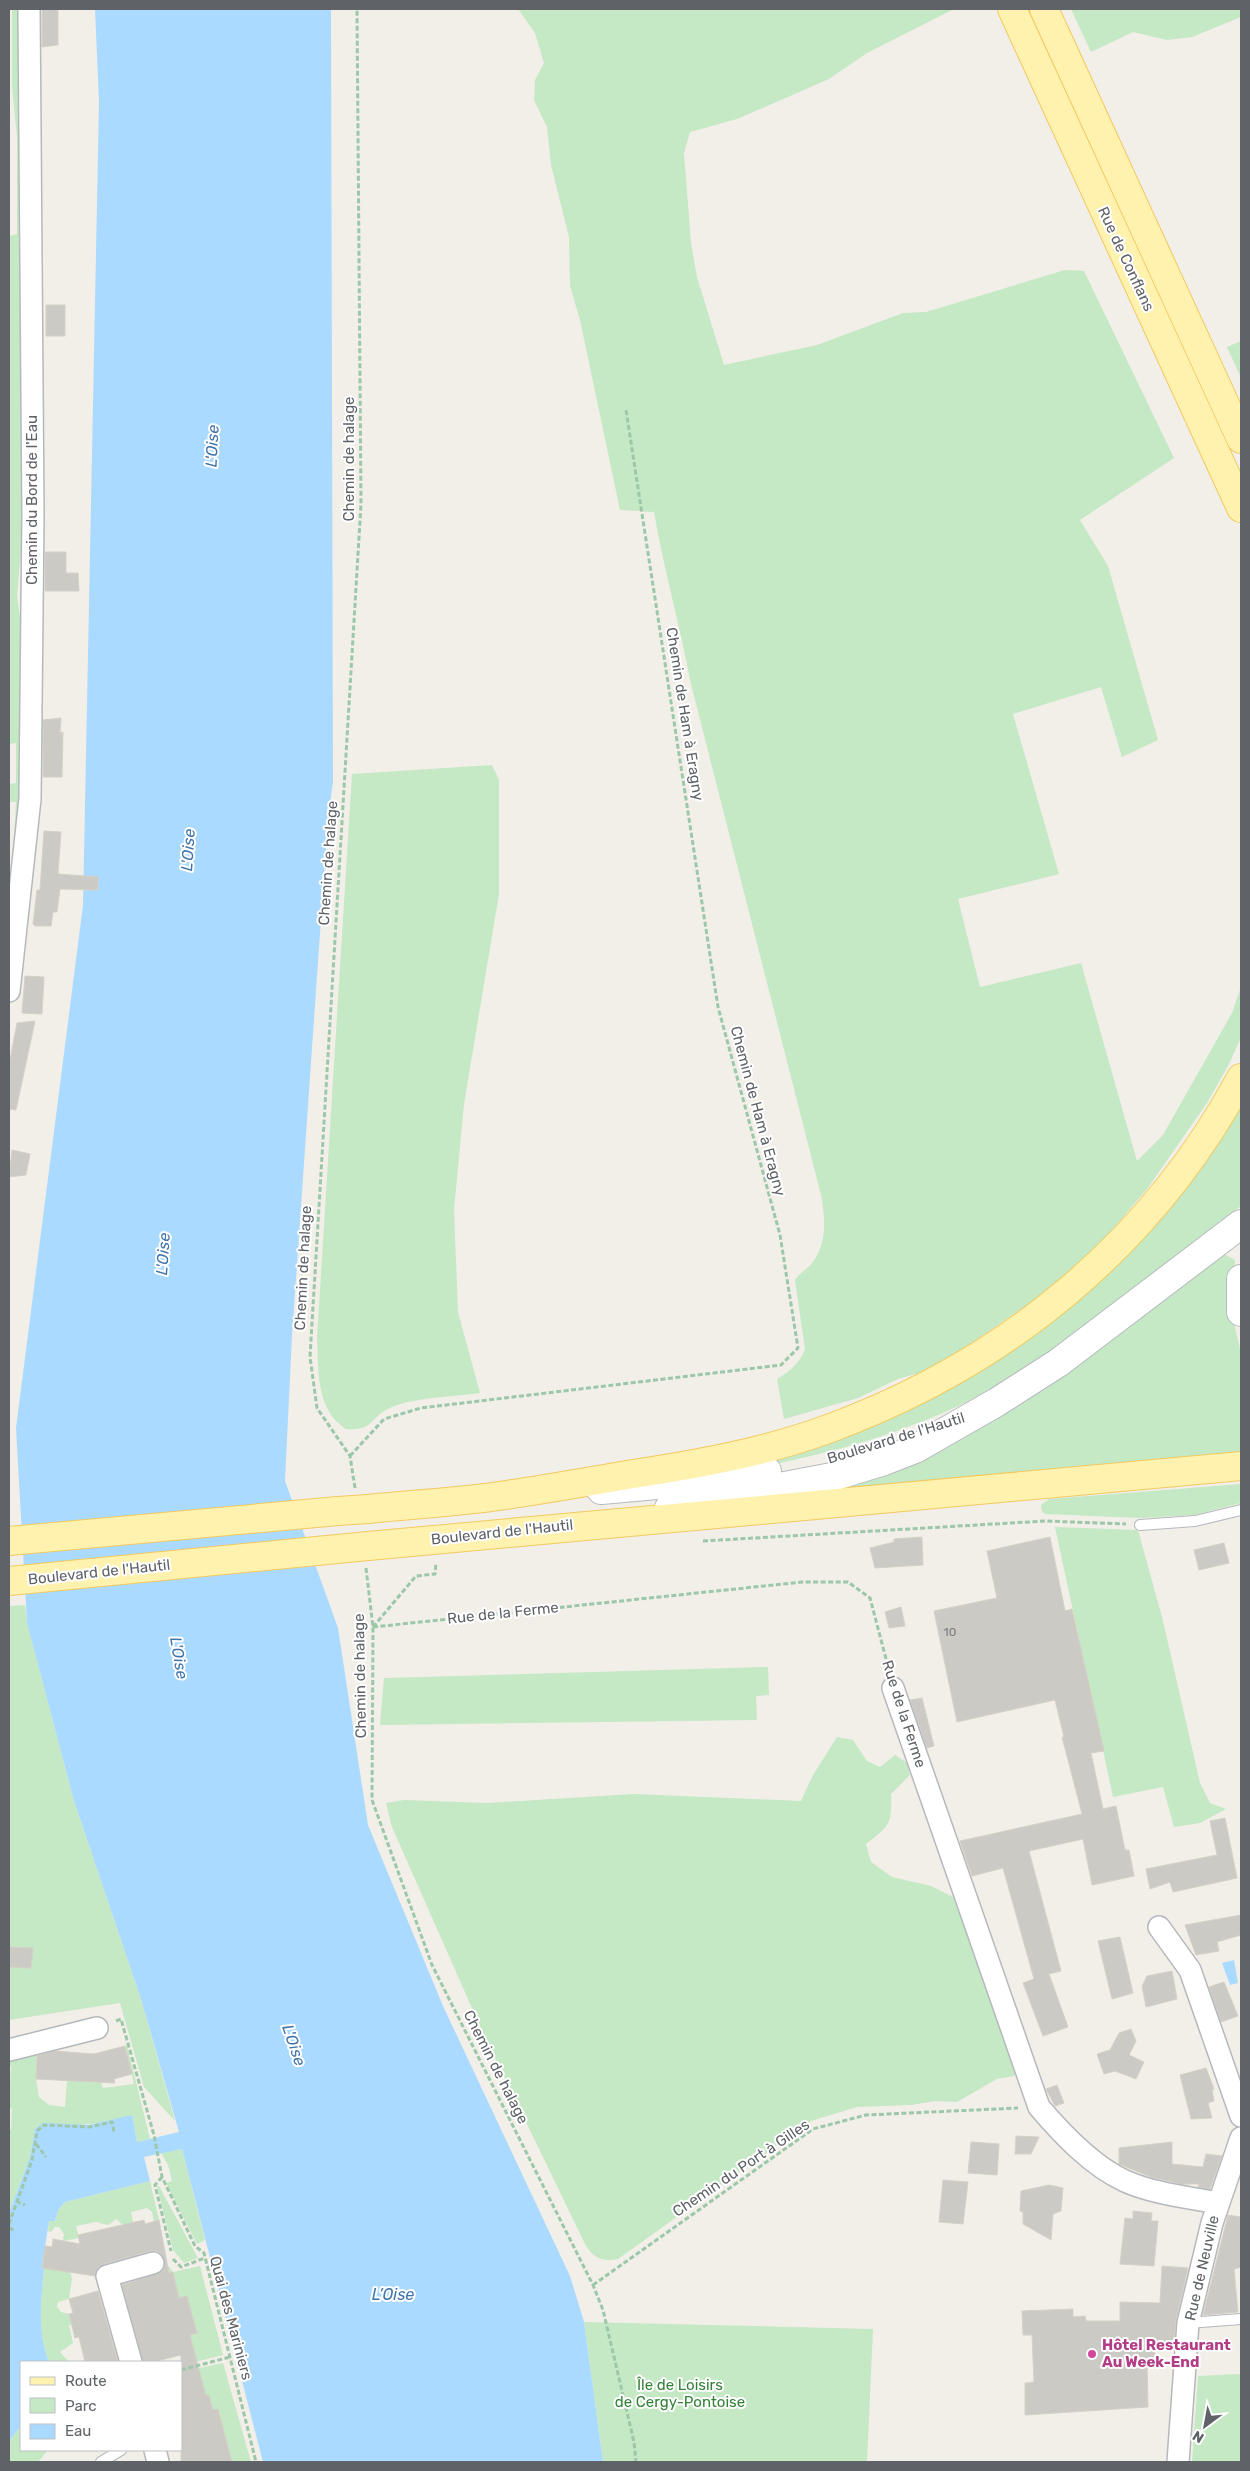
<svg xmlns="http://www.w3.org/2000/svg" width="1250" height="2471" viewBox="0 0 1250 2471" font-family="Rubik,sans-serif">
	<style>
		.green { fill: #c5e8c5 }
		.water { fill: #aadaff }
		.building { fill: #cccac5; stroke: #d6d1c6 }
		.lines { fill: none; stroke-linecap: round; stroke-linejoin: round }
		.service-casing { stroke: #b5b8bc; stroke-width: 12 }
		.minor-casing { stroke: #b5b8bc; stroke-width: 24 }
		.secondary-casing { stroke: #b6babf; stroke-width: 30 }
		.primary-casing { stroke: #f2c960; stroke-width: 30 }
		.path { stroke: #9cc7a9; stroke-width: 3; stroke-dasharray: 5 2.5; stroke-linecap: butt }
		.service { stroke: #fff; stroke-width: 10 }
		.minor { stroke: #fff; stroke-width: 21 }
		.secondary { stroke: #fff; stroke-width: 28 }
		.primary { stroke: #fff2af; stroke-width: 28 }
		.primary-bridge-casing { stroke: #f2c960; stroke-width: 30; stroke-linecap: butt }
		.primary-bridge { stroke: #fff2af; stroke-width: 28 }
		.hotel-dot { fill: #d1479c; stroke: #fff; stroke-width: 2 }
		.labels { text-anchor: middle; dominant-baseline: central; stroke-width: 4; stroke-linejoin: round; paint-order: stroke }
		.number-label { font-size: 12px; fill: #7a7d7f }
		.street-label { font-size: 15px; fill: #5f6368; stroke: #fff }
		.hotel-label { font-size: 15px; font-weight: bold; fill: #b23c85; stroke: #fff; text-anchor: start }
		.park-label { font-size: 15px; fill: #348238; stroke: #fff }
		.water-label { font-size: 16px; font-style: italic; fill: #4174aa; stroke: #fff }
	</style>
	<rect width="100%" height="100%" fill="#f1efe8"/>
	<path class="green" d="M 12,9 L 23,9 L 23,423 L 22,537 L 17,595 L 26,661 L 24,772 L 9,939 C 9,893 14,848 16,802 L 9,802 L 9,784 L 16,783 L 16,743 L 9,744 L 9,236 L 17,234 L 17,138 L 12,86 Z
		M 518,9 L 954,9 L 867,53 L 829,79 L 737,119 L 690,132 L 684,153 L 691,243 L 697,277 L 724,365 L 817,345 L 903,313 L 926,312 L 1065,270 L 1084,271 L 1174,458 L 1080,520 L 1108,566 L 1158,740 L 1122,757 L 1101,687 L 1013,714 L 1059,874 L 958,899 L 980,987 L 1081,963 L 1137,1161 L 1163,1135 L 1232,1013 L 1241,987 L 1241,1037 L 1229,1064 L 1207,1103 L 1147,1189 L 1106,1237 L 1071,1270 L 1037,1298 L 973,1342 L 929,1370 L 898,1379 L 858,1398 L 784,1419 L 777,1379 C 790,1371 800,1363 805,1349 L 795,1280 C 800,1273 807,1269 812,1263 C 827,1244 825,1222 822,1199 L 691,684 C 680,626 664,570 654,512 L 620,510 L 580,320 L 570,286 L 569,237 L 551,165 L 547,127 L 534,100 L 535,80 L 544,63 L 535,33 Z
		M 1071,9 L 1241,9 L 1241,17 L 1192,37 L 1167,40 L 1133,32 L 1091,52 Z
		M 1241,341 L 1241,378 L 1227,347 Z
		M 492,765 L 499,780 L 499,894 L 464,1104 L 454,1210 L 458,1312 L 480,1393 C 453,1397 416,1397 392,1407 C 369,1416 376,1431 346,1429 C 315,1409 319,1370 317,1338 L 352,774 Z
		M 1241,1103 L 1241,1206 C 1160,1266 1085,1336 997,1386 C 921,1429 835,1453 750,1469 L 955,1385 C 1072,1316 1177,1225 1241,1103 Z
		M 1224,1254 L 1235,1260 L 1232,1315 L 1241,1353 L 1241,1455 L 838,1492 L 837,1484 L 945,1444 L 983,1426 L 1020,1404 L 1091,1355 Z
		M 1241,1484 L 1241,1503 L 1194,1515 L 1140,1518 L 1045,1514 L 1042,1511 L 1041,1505 L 1049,1499 Z
		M 1055,1527 L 1138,1530 L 1163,1621 L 1200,1783 L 1210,1803 L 1226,1809 L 1200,1823 L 1174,1827 L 1163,1787 L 1113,1797 Z
		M 25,1605 L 27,1623 L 74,1801 L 141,1999 L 175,2121 L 144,2087 L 120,2003 L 9,2020 L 9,1606 Z
		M 768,1667 L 769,1695 L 756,1696 L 757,1720 L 380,1725 L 384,1678 Z
		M 837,1737 L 853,1740 L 867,1761 L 880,1767 L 895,1755 L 907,1763 L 910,1775 L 891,1794 C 892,1825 890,1825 866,1844 L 871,1862 L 892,1877 L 931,1886 L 953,1897 L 1017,2070 L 1014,2076 L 997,2079 L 957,2102 L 935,2101 L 911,2105 L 857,2107 L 811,2121 L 618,2259 C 602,2262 593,2258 585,2244 L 483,2033 L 392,1827 L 386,1803 L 404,1800 L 487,1803 L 634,1794 L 801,1801 L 813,1775 Z
		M 127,2045 L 150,2139 L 137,2142 L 132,2116 L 102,2123 L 35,2129 L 30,2157 L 9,2213 L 9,2129 L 11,2130 L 12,2109 L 9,2107 L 11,2066 L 9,2066 L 9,2059 L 37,2053 L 36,2079 L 39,2097 L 49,2105 L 65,2107 L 67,2081 L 101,2081 L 103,2088 L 134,2084 L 125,2046 Z
		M 182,2149 L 205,2240 L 197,2244 L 166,2183 L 172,2181 L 168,2165 L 161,2153 Z
		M 150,2181 L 159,2220 L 154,2222 L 152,2212 L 147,2208 L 131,2212 L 133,2222 L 123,2225 L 116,2219 L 108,2225 L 96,2222 L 76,2226 L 79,2238 L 63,2241 L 64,2234 L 59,2227 L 55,2227 L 51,2232 L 48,2231 L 49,2220 L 55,2221 L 58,2210 L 65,2202 Z
		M 157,2186 L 159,2186 L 198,2258 L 184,2263 L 173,2250 Z
		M 167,2264 L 173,2272 L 200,2266 L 223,2355 L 183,2365 L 180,2355 L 194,2352 L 190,2335 L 197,2333 L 187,2296 L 179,2298 L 173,2272 L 156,2277 L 154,2267 Z
		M 44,2268 L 70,2271 L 72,2279 L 69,2299 L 58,2302 L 57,2307 L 61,2312 L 69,2314 L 72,2325 L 69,2325 L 73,2343 L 60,2352 L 69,2362 L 49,2362 C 37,2330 41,2302 44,2268 Z
		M 584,2322 L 873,2329 L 867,2462 L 603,2462 Z
		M 223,2363 L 251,2462 L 232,2462 L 218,2409 L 213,2410 L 209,2396 L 206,2396 L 185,2371 Z
		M 1241,2374 L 1241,2462 L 1192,2462 L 1198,2376 Z
		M 21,2426 L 21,2450 L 48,2450 L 38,2462 L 9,2462 L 9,2441 Z"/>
	<path class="water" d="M 95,9 L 331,9 L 333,782 L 328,818 L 292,1336 L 285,1481 L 338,1628 L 368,1825 L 443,2006 L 570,2276 L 584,2322 L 603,2462 L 263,2462 L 182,2149 L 144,2157 L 150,2181 L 65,2202 L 58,2210 L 55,2221 L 49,2221 L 42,2267 L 44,2268 C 41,2302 37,2330 49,2362 L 21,2362 L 21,2426 L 9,2441 L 9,2213 L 30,2157 L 35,2129 L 43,2123 L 89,2125 L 132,2115 L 137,2142 L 179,2132 L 141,1999 L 74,1801 L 27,1623 L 16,1428 L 83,905 L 99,102 Z
		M 1234,1960 L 1238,1983 L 1230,1985 L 1222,1963 Z"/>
	<path class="building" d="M 42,9 L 58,9 L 58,45 L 42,47 Z
		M 46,305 L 65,305 L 65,336 L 46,336 Z
		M 45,552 L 66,552 L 66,573 L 78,573 L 79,591 L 45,591 Z
		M 61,718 L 60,733 L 63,732 L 62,777 L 43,777 L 43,720 Z
		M 44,831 L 61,832 L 58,874 L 98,877 L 98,890 L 60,889 L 57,912 L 53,912 L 51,926 L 35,926 L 33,924 L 37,890 L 40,890 Z
		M 25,976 L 44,977 L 42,1014 L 22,1013 Z
		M 35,1021 L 16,1110 L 9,1109 L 9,1065 L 17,1023 Z
		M 12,1150 L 30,1154 L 26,1175 L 9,1177 Z
		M 922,1537 L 923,1565 L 875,1568 L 870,1548 L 894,1542 L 894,1539 Z
		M 1050,1537 L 1065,1611 L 1072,1609 L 1104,1751 L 1091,1753 L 1103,1809 L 1116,1806 L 1125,1850 L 1129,1850 L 1134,1876 L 1092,1885 L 1083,1839 L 1029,1851 L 1061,1971 L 1049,1974 L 1068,2027 L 1043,2036 L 1023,1983 L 1034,1979 L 1003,1868 L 972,1876 L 960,1841 L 1082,1814 L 1062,1737 L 1064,1737 L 1055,1700 L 957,1722 L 934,1611 L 997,1598 L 987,1551 Z
		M 1224,1543 L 1229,1563 L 1199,1570 L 1194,1550 Z
		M 901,1607 L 905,1626 L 889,1628 L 885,1612 Z
		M 922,1698 L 934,1746 L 927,1748 L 910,1700 Z
		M 1225,1818 L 1237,1878 L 1173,1892 L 1170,1882 L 1150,1889 L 1146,1869 L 1217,1855 L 1210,1821 Z
		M 1241,1915 L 1241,1935 L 1217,1942 L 1219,1951 L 1196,1955 L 1185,1925 Z
		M 1120,1937 L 1133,1993 L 1112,1999 L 1098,1941 Z
		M 9,1947 L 33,1948 L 31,1968 L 9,1967 Z
		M 1172,1971 L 1177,1999 L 1146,2007 L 1142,1986 L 1147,1976 Z
		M 1224,1982 L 1238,2016 L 1221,2022 L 1209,1987 Z
		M 1131,2029 L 1136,2041 L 1129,2055 L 1144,2062 L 1136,2079 L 1115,2071 L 1104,2074 L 1097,2054 L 1110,2050 L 1119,2033 Z
		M 125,2046 L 132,2074 L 114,2079 L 115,2083 L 36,2079 L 37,2056 L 55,2051 L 94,2054 Z
		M 1206,2068 L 1214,2089 L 1212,2090 L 1214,2101 L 1208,2103 L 1212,2118 L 1191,2119 L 1180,2075 Z
		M 1057,2085 L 1064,2103 L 1055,2106 L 1046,2089 Z
		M 1016,2136 L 1039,2137 L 1031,2154 L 1015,2154 Z
		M 971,2142 L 999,2144 L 997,2175 L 968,2173 Z
		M 1172,2142 L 1172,2164 L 1203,2167 L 1206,2154 L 1222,2156 L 1210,2189 L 1198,2187 L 1199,2184 L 1181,2184 L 1151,2177 L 1119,2164 L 1119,2148 Z
		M 943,2180 L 968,2182 L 963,2224 L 939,2222 Z
		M 1049,2185 L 1063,2188 L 1061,2211 L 1053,2214 L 1051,2240 L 1023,2224 L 1023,2212 L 1020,2211 L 1021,2191 Z
		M 1133,2211 L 1152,2213 L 1151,2221 L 1158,2221 L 1154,2266 L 1120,2264 L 1125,2218 L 1133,2219 Z
		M 1228,2215 L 1241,2217 L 1241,2267 L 1234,2269 L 1238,2312 L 1203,2315 Z
		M 144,2220 L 145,2224 L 159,2220 L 169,2273 L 173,2272 L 179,2298 L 187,2296 L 197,2333 L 190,2335 L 206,2396 L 209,2395 L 213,2410 L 218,2409 L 232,2462 L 181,2462 L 181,2355 L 153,2362 L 143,2362 L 122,2285 L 162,2272 L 165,2266 L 162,2254 L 157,2251 L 150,2251 L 104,2264 L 98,2268 L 95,2276 L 42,2268 L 45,2246 L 52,2247 L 53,2239 L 80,2244 L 78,2235 Z
		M 1162,2266 L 1188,2268 L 1176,2320 L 1174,2343 L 1154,2342 L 1155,2360 L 1147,2360 L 1148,2407 L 1025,2415 L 1025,2383 L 1034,2382 L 1032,2335 L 1023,2335 L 1022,2311 L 1073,2309 L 1073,2317 L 1085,2316 L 1086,2321 L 1120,2321 L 1120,2302 L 1160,2303 Z
		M 98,2291 L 118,2362 L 85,2362 L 79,2337 L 75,2338 L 69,2314 L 73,2313 L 69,2299 Z"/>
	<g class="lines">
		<g class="service-casing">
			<path id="service" d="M 1140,1525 L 1195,1521 L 1241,1510
				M 1188,2323 L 1241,2319
				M 101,2462 L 121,2450"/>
		</g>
		<g class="minor-casing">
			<path id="minor" d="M 9,991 L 30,799 L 33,515 L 29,9
				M 893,1688 L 1039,2107 C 1062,2134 1092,2166 1125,2181 C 1154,2194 1188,2197 1218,2203
				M 1159,1927 L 1190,1970 L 1241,2116
				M 9,2050 L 97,2028
				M 131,2362 L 107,2276 L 153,2263
				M 155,2450 L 158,2462
				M 1178,2462 L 1188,2323 L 1212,2223 L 1241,2138"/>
		</g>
		<g class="secondary-casing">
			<path id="secondary" d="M 1241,1279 L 1241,1312
				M 601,1490 L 690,1482 L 767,1471
				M 669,1508 L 832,1477 L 884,1461 L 915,1449 L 997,1402 L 1058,1363 L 1241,1224"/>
		</g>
		<g class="primary-casing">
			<path id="primary" d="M 1012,9 L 1241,508
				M 1044,9 L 1241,439
				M 368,1509 C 414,1504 461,1502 506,1495 C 549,1489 591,1481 633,1474 C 699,1464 765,1452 828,1429 C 1005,1364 1151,1245 1241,1078
				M 9,1541 L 338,1511
				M 368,1546 L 1241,1466"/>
		</g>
		<path class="path" d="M 350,1456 L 384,1419 L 421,1408 L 781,1365 L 798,1348 L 780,1235 L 718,1007 L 626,410
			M 355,1488 L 350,1456 L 317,1408 L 310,1357 L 361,504 L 357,9
			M 703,1541 L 1045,1521 L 1126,1524
			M 366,1568 L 373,1627 L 372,1800 L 432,1965 L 593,2285 L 603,2310 L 634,2442 L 636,2462
			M 373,1627 L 802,1582 L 848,1582 L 870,1598 L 889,1670
			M 373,1627 L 416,1576 L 435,1574 L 436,1563
			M 116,2021 L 121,2019 L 154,2135 L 162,2177 L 195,2246 L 204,2253 L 256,2462
			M 36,2144 L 46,2157
			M 162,2177 L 155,2185 L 171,2251
			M 16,2201 L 25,2205
			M 9,2224 L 32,2160 L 37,2131 L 44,2125 L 89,2127 L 112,2122 L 114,2132
			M 9,2228 L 16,2231
			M 173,2259 L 181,2267 L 205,2258
			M 593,2285 L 813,2129 L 866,2115 L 1018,2108
			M 181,2370 L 230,2357"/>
		<use href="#service" class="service"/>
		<use href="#minor" class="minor"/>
		<use href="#secondary" class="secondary"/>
		<use href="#primary" class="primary"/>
		<g class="primary-bridge-casing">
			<path id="primary-bridge" d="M 338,1511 L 368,1509
				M 9,1581 L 368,1546"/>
		</g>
		<use href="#primary-bridge" class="primary-bridge"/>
	</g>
	<circle class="hotel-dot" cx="1092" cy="2354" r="5"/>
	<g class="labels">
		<g class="number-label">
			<text x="950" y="1632">10</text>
		</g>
		<g class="street-label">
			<text transform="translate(1126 259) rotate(65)">Rue de Conflans</text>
			<text transform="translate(349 459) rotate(-90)">Chemin de halage</text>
			<text transform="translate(32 500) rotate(-90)">Chemin du Bord de l'Eau</text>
			<text transform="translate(685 714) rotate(81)">Chemin de Ham à Eragny</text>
			<text transform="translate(328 863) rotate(-86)">Chemin de halage</text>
			<text transform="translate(758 1111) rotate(75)">Chemin de Ham à Eragny</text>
			<text transform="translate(303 1268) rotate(-87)">Chemin de halage</text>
			<text transform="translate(896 1438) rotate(-17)">Boulevard de l'Hautil</text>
			<text transform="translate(502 1532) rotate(-6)">Boulevard de l'Hautil</text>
			<text transform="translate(99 1572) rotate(-6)">Boulevard de l'Hautil</text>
			<text transform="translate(503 1613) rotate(-6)">Rue de la Ferme</text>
			<text transform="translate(360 1676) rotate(-91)">Chemin de halage</text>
			<text transform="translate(904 1714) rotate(72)">Rue de la Ferme</text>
			<text transform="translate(496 2067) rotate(63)">Chemin de halage</text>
			<text transform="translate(741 2168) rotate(-34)">Chemin du Port à Gilles</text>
			<text transform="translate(1202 2268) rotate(-77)">Rue de Neuville</text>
			<text transform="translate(231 2318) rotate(75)">Quai des Mariniers</text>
		</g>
		<g class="hotel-label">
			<text x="1102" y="2345">Hôtel Restaurant<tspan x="1102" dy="17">Au Week-End</tspan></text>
		</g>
		<g class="park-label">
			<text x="680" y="2385">Île de Loisirs<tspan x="680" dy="17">de Cergy-Pontoise</tspan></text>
		</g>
		<g class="water-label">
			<text transform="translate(212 446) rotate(-87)">L'Oise</text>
			<text transform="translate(188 850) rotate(-86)">L'Oise</text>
			<text transform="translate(163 1254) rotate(-86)">L'Oise</text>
			<text transform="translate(179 1658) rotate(80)">L'Oise</text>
			<text transform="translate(294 2045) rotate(71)">L'Oise</text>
			<text x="393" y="2294">L’Oise</text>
		</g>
	</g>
	<rect width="1250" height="2471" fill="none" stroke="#5f6368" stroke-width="20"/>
	<rect x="20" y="2361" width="162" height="90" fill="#ffffff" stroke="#bfc1c3"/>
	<rect x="30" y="2377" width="25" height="8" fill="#fff2af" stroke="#bfc1c3"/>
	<text x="65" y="2386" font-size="15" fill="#5f6368">Route</text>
	<rect x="30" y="2398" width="25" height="15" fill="#c5e8c5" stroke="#bfc1c3"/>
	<text x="65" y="2411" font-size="15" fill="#5f6368">Parc</text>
	<rect x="30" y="2424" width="25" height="15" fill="#aadaff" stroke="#bfc1c3"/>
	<text x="65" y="2436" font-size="15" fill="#5f6368">Eau</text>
	<g transform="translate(1205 2426) rotate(212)" stroke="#ffffff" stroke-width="4" paint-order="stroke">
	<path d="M0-4L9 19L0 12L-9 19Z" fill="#5f6368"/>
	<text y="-8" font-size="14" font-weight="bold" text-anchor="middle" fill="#5f6368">N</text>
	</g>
</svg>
